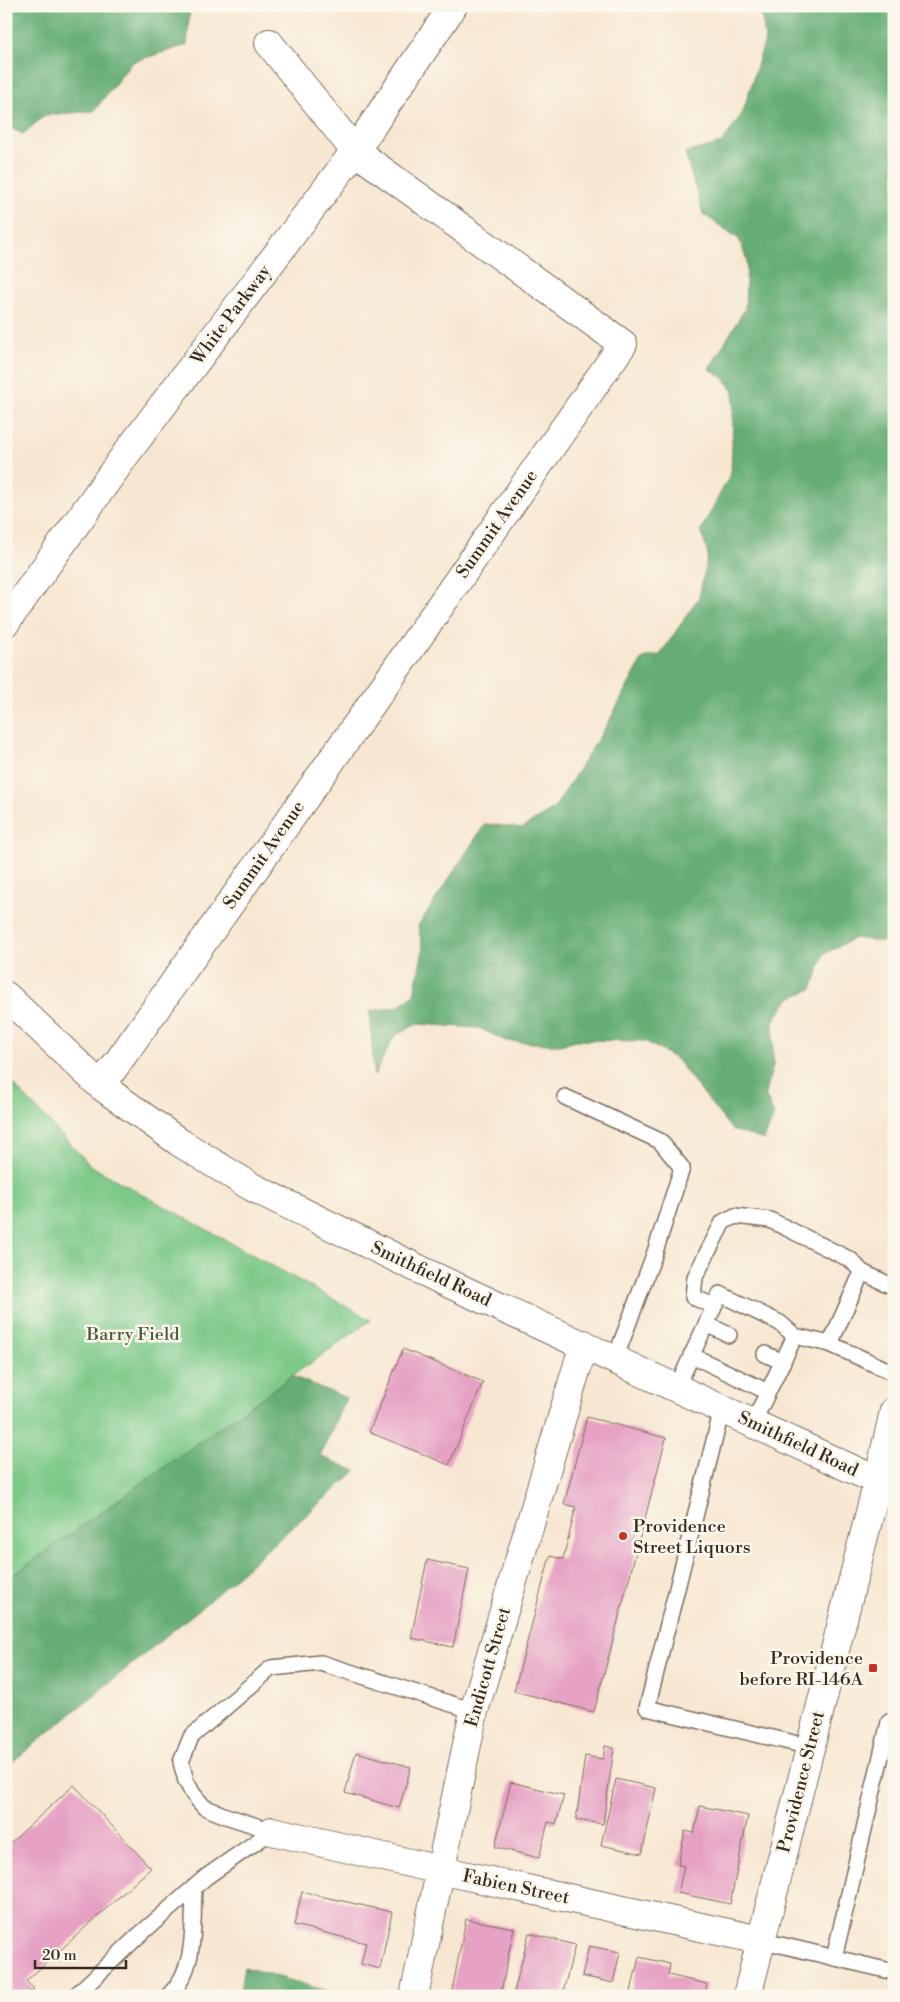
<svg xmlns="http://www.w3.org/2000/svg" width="900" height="2002" viewBox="0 0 900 2002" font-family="'Libre Bodoni',serif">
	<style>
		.green { fill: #7cc988; stroke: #5c7a53 }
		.forest { fill: #65ad74; stroke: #506c49 }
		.building { fill: #e6a1c4 }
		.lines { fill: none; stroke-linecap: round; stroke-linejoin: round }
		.lane-casing { stroke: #7d6c5d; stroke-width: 18 }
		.street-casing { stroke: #7d6c5d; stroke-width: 30 }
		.secondary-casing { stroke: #7d6c5d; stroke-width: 30 }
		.lane { stroke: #fff; stroke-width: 15 }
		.street { stroke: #fff; stroke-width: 28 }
		.secondary { stroke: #fff; stroke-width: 28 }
		.poi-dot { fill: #c8321e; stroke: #fbf7ec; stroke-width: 2 }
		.labels { text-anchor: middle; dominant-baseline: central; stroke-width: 5; stroke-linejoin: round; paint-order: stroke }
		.street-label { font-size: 18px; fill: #3b2a1e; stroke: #fbf7ec }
		.park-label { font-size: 18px; fill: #4e5a3e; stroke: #fbf7ec }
		.poi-label { font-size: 18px; fill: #3b2a1e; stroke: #fbf7ec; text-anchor: start }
	</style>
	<rect width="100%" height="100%" fill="#fbf7ec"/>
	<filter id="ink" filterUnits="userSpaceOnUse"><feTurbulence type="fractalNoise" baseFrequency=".02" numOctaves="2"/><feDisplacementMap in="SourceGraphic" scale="10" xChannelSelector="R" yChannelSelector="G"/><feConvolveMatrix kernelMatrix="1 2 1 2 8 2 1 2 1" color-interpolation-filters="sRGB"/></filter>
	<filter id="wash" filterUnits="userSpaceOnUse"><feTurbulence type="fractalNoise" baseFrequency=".0096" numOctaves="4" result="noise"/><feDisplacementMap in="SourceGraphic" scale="20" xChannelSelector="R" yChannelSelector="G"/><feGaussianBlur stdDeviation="1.12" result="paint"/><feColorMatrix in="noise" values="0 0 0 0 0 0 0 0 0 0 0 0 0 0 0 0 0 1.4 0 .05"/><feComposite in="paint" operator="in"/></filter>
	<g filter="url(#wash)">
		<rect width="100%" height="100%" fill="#f7e7d2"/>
		<path class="green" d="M 6,1077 L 91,1166 L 371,1320 L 6,1580 Z"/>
		<path class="forest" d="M 6,6 L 190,6 L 187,45 L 132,62 L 94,111 L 45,115 L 23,134 L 6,126 Z
			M 758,6 L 894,6 L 894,933 L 883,942 L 855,938 L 824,954 L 812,989 L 790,998 L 773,1021 L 773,1066 L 765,1094 L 774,1115 L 764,1140 L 732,1130 L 676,1059 L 645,1041 L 575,1040 L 561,1045 L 506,1041 L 479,1028 L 417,1024 L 394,1036 L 374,1076 L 370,1011 L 398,1007 L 414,994 L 423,949 L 418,926 L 485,824 L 522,828 L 554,809 L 608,723 L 643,658 L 660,655 L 699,597 L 708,555 L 701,530 L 731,473 L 734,392 L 724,378 L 709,369 L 745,309 L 747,260 L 739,239 L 703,214 L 685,153 L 722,143 L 743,112 L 765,40 L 763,23 Z
			M 292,1376 L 346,1398 L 320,1456 L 356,1471 L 203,1606 L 6,1767 L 6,1580 Z
			M 244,1967 L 345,1996 L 239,1996 Z"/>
		<g id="blocks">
			<path class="building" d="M 403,1349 L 483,1382 L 449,1465 L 369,1432 Z
				M 587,1417 L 666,1438 L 594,1712 L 514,1691 L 550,1556 L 563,1559 L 576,1507 L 564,1504 Z
				M 427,1560 L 469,1569 L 453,1647 L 411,1638 Z
				M 605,1746 L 614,1748 L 603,1824 L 576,1820 L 585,1756 L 603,1759 Z
				M 356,1752 L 411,1767 L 399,1808 L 345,1793 Z
				M 616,1779 L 656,1788 L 642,1854 L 601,1845 Z
				M 511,1782 L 564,1795 L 556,1824 L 548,1822 L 539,1858 L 495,1847 Z
				M 74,1785 L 151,1868 L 26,1981 L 34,1989 L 26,1996 L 6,1996 L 6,1847 Z
				M 700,1806 L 748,1816 L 730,1904 L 678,1893 L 684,1866 L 678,1865 L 685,1831 L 694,1833 Z
				M 302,1892 L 392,1912 L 380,1969 L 361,1964 L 366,1943 L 294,1925 Z
				M 466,1919 L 514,1928 L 501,1992 L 497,1991 L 496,1996 L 451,1996 Z
				M 529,1933 L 575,1945 L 562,1996 L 513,1996 Z
				M 589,1946 L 620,1952 L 613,1983 L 582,1976 Z
				M 639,1957 L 670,1964 L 668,1975 L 707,1984 L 704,1996 L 630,1996 Z"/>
		</g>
	</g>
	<g filter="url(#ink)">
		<use href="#blocks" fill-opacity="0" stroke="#7d6c5d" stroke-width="1"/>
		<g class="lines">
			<g class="lane-casing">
				<path id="lane" d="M 565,1097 L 660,1141 L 682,1168 L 654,1255 L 615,1359
					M 714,1306 L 693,1297 L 695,1277 L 723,1222 L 735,1216 L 770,1220 L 851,1260 L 862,1272
					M 706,1324 L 729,1335
					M 830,1344 L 894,1373
					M 765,1354 L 783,1362
					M 691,1355 L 768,1392
					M 677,1387 L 720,1294 L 780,1323 L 795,1336
					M 722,1409 L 647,1708 L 810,1747
					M 753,1423 L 795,1336 L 830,1344 L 862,1272 L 894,1287
					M 272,1831 L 226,1816 L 204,1807 L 193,1794 L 186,1781 L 181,1762 L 191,1737 L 271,1668 L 321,1663 L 474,1711
					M 760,1940 L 894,1972
					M 834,1958 L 889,1722 L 894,1723
					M 75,1996 L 137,1937 L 206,1877 L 272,1831
					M 168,1996 C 198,1969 192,1924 194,1887"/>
			</g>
			<g class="street-casing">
				<path id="street" d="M 6,622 L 126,454 L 355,151 L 453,6
					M 101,1086 L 387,682 L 623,344 L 355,151 L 269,43
					M 272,1831 L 440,1870 L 760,1940
					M 414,1996 L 474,1711 L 584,1344"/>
			</g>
			<g class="secondary-casing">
				<path id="secondary" d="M 6,996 L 101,1086 L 179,1142 L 252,1187 L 437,1278 L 878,1481 L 894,1490
					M 747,1996 L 878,1481 L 894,1411"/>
			</g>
			<use href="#lane" class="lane"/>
			<use href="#street" class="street"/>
			<use href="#secondary" class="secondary"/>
		</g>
	</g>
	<g class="poi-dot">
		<circle cx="623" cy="1536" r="5"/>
		<rect x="868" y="1663" width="10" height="10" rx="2.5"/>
	</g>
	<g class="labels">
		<g class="street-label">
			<text transform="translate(231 315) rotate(-53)">White Parkway</text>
			<text transform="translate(497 524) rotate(-55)">Summit Avenue</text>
			<text transform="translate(264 855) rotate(-55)">Summit Avenue</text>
			<text transform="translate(431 1274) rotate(25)">Smithfield Road</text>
			<text transform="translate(798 1444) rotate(25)">Smithfield Road</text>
			<text transform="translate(488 1667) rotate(-74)">Endicott Street</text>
			<text transform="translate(801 1782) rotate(-76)">Providence Street</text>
			<text transform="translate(516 1887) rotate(12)">Fabien Street</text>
		</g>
		<g class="park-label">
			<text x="133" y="1334">Barry Field</text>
		</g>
		<g class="poi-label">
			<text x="633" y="1526">Providence<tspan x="633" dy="21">Street Liquors</tspan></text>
			<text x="863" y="1658" text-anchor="end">Providence<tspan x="863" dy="21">before RI-146A</tspan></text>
		</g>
	</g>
	<rect width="900" height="2002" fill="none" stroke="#fbf7ec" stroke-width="25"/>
	<path d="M35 1960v8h91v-8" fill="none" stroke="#3b2a1e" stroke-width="2.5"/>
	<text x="42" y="1960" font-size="15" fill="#3b2a1e" stroke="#fbf7ec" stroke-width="4" paint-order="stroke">20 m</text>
</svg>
